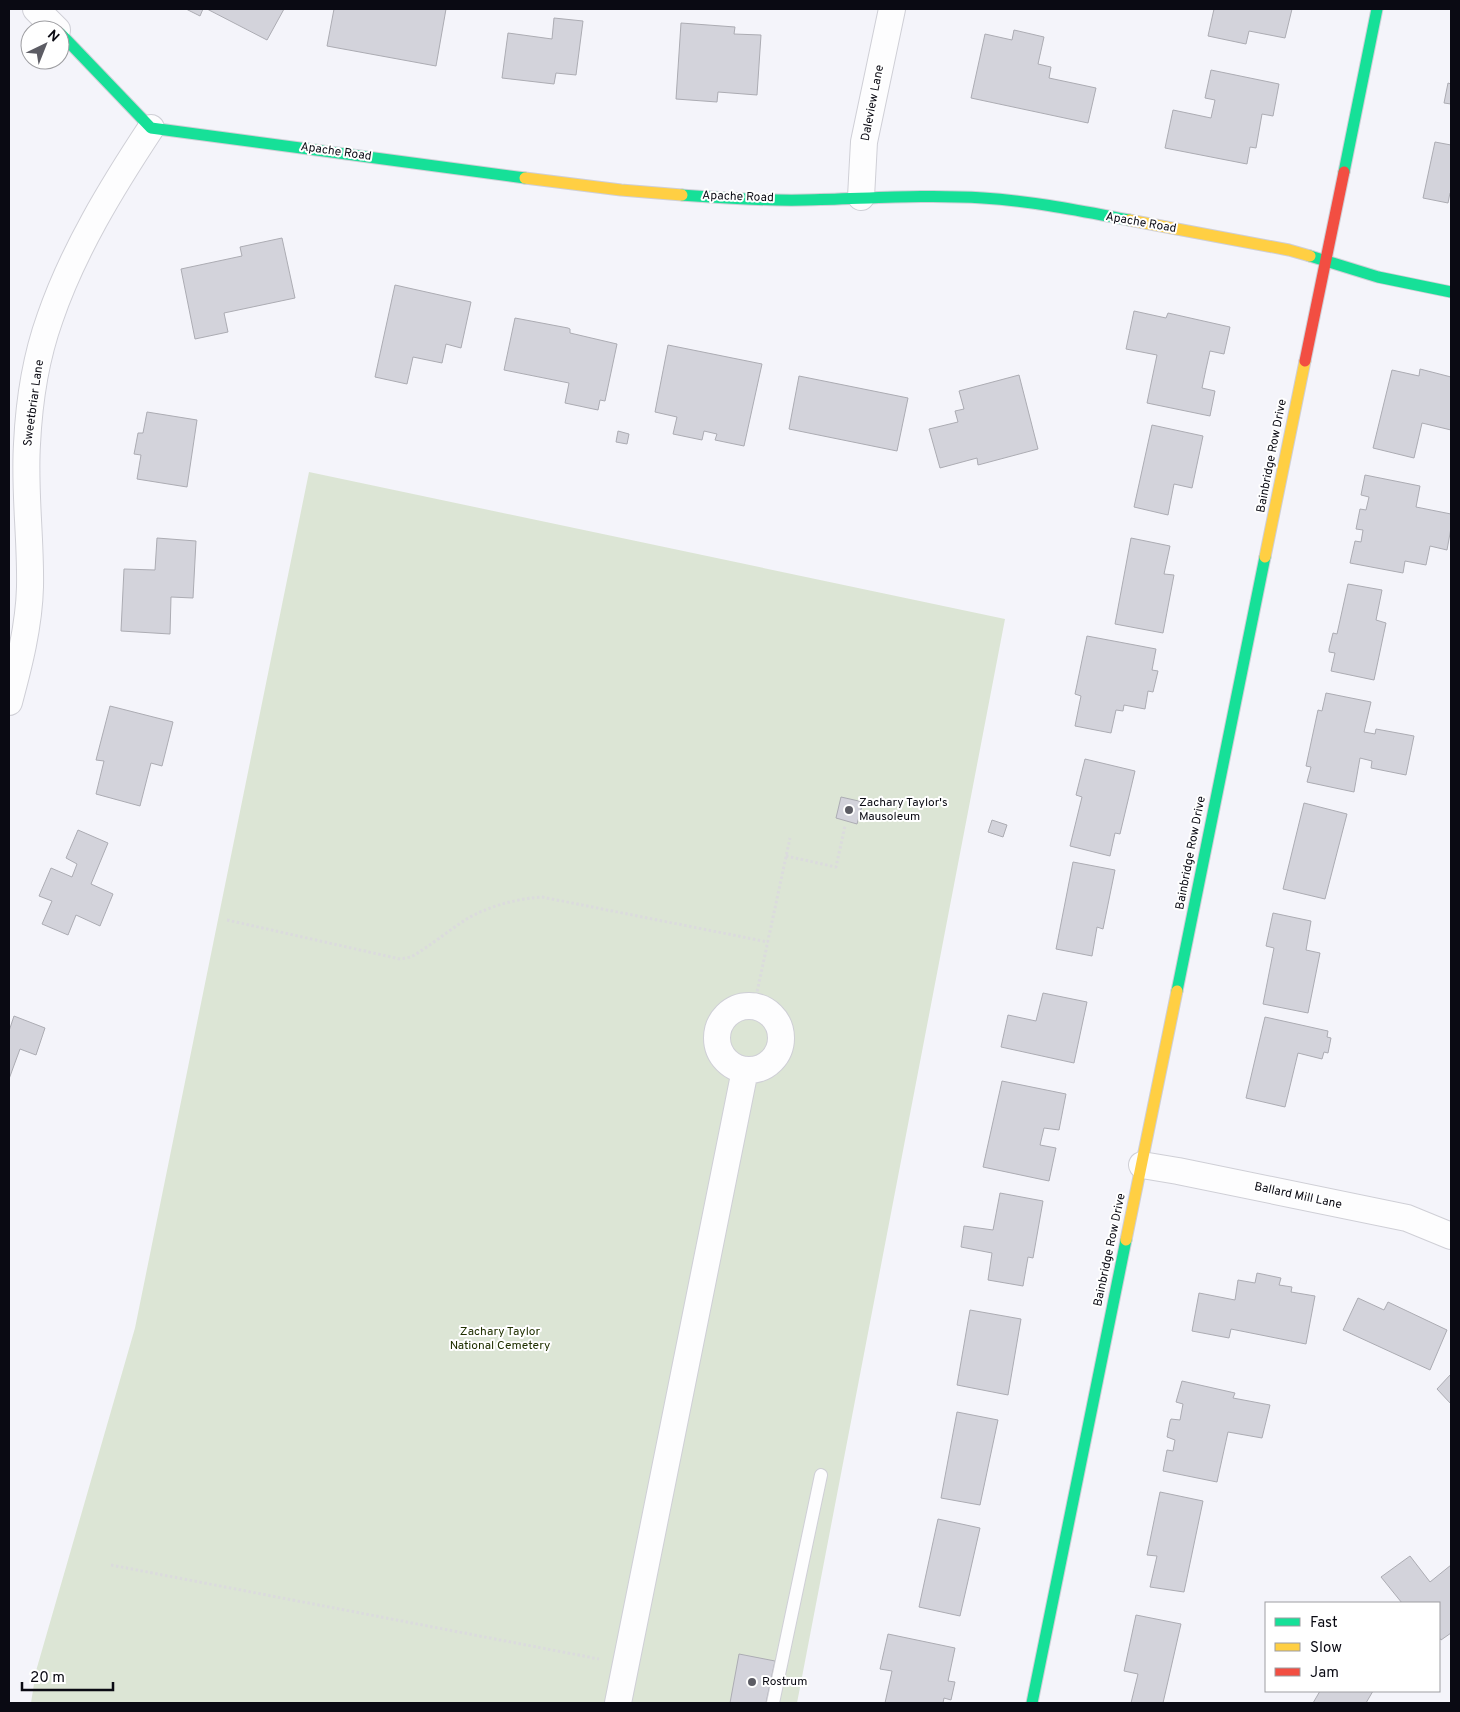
<svg xmlns="http://www.w3.org/2000/svg" width="1460" height="1712" viewBox="0 0 1460 1712" font-family="Overpass,sans-serif">
	<style>
		.green { fill: #dce5d5 }
		.building { fill: #d3d3db; stroke: #acacb3 }
		.lines { fill: none; stroke-linecap: round; stroke-linejoin: round }
		.lane-casing { stroke: #cfcfd6; stroke-width: 14 }
		.street-casing { stroke: #cfcfd6; stroke-width: 28 }
		.fast-casing { stroke: #cfcfd6; stroke-width: 13 }
		.slow-casing { stroke: #cfcfd6; stroke-width: 13 }
		.jam-casing { stroke: #cfcfd6; stroke-width: 13 }
		.path { stroke: #dbdbdd; stroke-width: 3; stroke-dasharray: 2.5 2.5; stroke-linecap: butt }
		.lane { stroke: #fdfdfe; stroke-width: 12 }
		.street { stroke: #fdfdfe; stroke-width: 26 }
		.fast { stroke: #16e098; stroke-width: 11 }
		.slow { stroke: #ffcf43; stroke-width: 11 }
		.jam { stroke: #f24e42; stroke-width: 11 }
		.poi-dot { fill: #5c5c64; stroke: #fff; stroke-width: 2 }
		.labels { text-anchor: middle; dominant-baseline: central; stroke-width: 4; stroke-linejoin: round; paint-order: stroke }
		.street-label { font-size: 12px; fill: #0a0a13; stroke: #fff }
		.poi-label { font-size: 12px; fill: #0a0a13; stroke: #fff; text-anchor: start }
		.park-label { font-size: 12px; fill: #203000; stroke: #fff }
	</style>
	<rect width="100%" height="100%" fill="#f4f4fa"/>
	<path class="green" d="M 309,472 L 1005,619 L 797,1703 L 31,1703 L 36,1671 L 135,1328 Z"/>
	<path class="building" d="M 186,9 L 203,9 L 200,16 Z
		M 207,9 L 284,9 L 267,40 Z
		M 334,9 L 446,9 L 436,66 L 327,46 Z
		M 1214,9 L 1292,9 L 1285,38 L 1249,31 L 1246,44 L 1208,36 Z
		M 554,18 L 583,21 L 576,75 L 556,73 L 554,84 L 502,78 L 508,33 L 552,39 Z
		M 681,23 L 735,27 L 734,34 L 761,35 L 757,95 L 718,92 L 717,102 L 676,99 Z
		M 1014,30 L 1044,37 L 1038,64 L 1051,67 L 1049,78 L 1096,88 L 1088,123 L 971,98 L 985,34 L 1012,40 Z
		M 1211,70 L 1279,84 L 1273,116 L 1262,114 L 1256,148 L 1250,147 L 1247,164 L 1165,148 L 1173,110 L 1211,118 L 1215,100 L 1205,98 Z
		M 1448,83 L 1451,84 L 1451,104 L 1444,103 Z
		M 1435,142 L 1451,145 L 1451,193 L 1450,193 L 1448,203 L 1423,198 Z
		M 282,238 L 295,298 L 224,313 L 228,332 L 195,339 L 181,269 L 242,256 L 240,247 Z
		M 395,285 L 471,302 L 461,348 L 446,344 L 442,363 L 413,357 L 407,384 L 375,377 Z
		M 1134,311 L 1166,318 L 1168,313 L 1230,327 L 1224,354 L 1210,351 L 1206,369 L 1202,388 L 1215,391 L 1210,416 L 1147,403 L 1157,355 L 1126,349 Z
		M 515,318 L 568,328 L 570,329 L 570,333 L 617,344 L 605,401 L 600,400 L 598,410 L 565,403 L 569,383 L 504,370 Z
		M 668,345 L 762,364 L 744,446 L 715,440 L 717,434 L 704,431 L 702,440 L 673,434 L 677,417 L 655,412 Z
		M 1420,369 L 1451,377 L 1451,430 L 1422,423 L 1414,458 L 1373,448 L 1392,370 L 1419,376 Z
		M 1019,375 L 1038,449 L 978,465 L 977,458 L 940,468 L 929,429 L 958,422 L 955,411 L 964,409 L 959,391 Z
		M 799,376 L 908,398 L 897,451 L 789,429 Z
		M 147,412 L 197,420 L 187,487 L 137,479 L 141,455 L 134,454 L 135,449 L 138,433 L 143,433 Z
		M 1152,425 L 1203,436 L 1192,488 L 1174,484 L 1168,515 L 1134,507 Z
		M 618,431 L 629,434 L 627,444 L 616,442 Z
		M 1365,475 L 1420,486 L 1416,507 L 1451,514 L 1451,528 L 1447,550 L 1430,546 L 1426,565 L 1405,561 L 1403,573 L 1350,563 L 1355,541 L 1361,542 L 1363,530 L 1356,529 L 1360,509 L 1366,510 L 1369,497 L 1361,495 Z
		M 157,538 L 196,541 L 193,598 L 171,597 L 170,634 L 121,631 L 124,569 L 155,570 Z
		M 1131,538 L 1170,546 L 1164,574 L 1174,575 L 1163,633 L 1115,624 Z
		M 1348,584 L 1382,590 L 1376,620 L 1386,623 L 1374,680 L 1331,671 L 1335,653 L 1329,652 L 1329,649 L 1333,633 L 1337,634 Z
		M 1087,636 L 1156,649 L 1152,670 L 1158,671 L 1153,692 L 1148,691 L 1145,709 L 1124,705 L 1123,711 L 1116,710 L 1111,733 L 1075,726 L 1081,696 L 1075,694 Z
		M 1326,693 L 1371,702 L 1364,732 L 1375,734 L 1376,729 L 1414,736 L 1406,775 L 1371,768 L 1372,761 L 1360,758 L 1354,792 L 1307,782 L 1311,767 L 1306,766 L 1318,710 L 1322,711 Z
		M 110,706 L 173,722 L 162,766 L 151,763 L 140,806 L 96,794 L 104,761 L 96,760 Z
		M 1085,759 L 1135,771 L 1120,834 L 1115,833 L 1110,856 L 1070,846 L 1082,797 L 1076,795 Z
		M 841,797 L 863,802 L 857,824 L 836,818 Z
		M 1304,803 L 1347,814 L 1325,899 L 1283,889 Z
		M 992,820 L 1007,825 L 1003,837 L 988,832 Z
		M 78,830 L 108,843 L 91,884 L 113,894 L 100,926 L 76,915 L 68,935 L 42,924 L 52,901 L 39,896 L 51,868 L 72,877 L 77,864 L 66,858 Z
		M 1073,862 L 1115,870 L 1103,929 L 1097,927 L 1092,956 L 1056,949 Z
		M 1273,913 L 1311,921 L 1306,950 L 1320,953 L 1308,1013 L 1263,1004 L 1274,948 L 1266,946 Z
		M 1043,993 L 1087,1002 L 1074,1063 L 1001,1047 L 1008,1015 L 1036,1021 Z
		M 14,1016 L 45,1028 L 36,1055 L 20,1049 L 9,1079 L 9,1031 Z
		M 1265,1017 L 1328,1031 L 1327,1037 L 1331,1038 L 1328,1053 L 1324,1052 L 1322,1059 L 1298,1053 L 1285,1107 L 1246,1098 Z
		M 1002,1081 L 1066,1094 L 1059,1130 L 1044,1128 L 1040,1145 L 1056,1148 L 1049,1181 L 983,1167 Z
		M 1000,1193 L 1043,1201 L 1033,1258 L 1028,1257 L 1023,1286 L 988,1280 L 992,1253 L 961,1247 L 964,1226 L 993,1230 Z
		M 1257,1273 L 1281,1278 L 1279,1285 L 1292,1287 L 1291,1292 L 1315,1296 L 1306,1344 L 1231,1329 L 1229,1338 L 1192,1331 L 1199,1293 L 1235,1300 L 1238,1280 L 1255,1283 Z
		M 1358,1298 L 1384,1310 L 1388,1302 L 1447,1330 L 1430,1370 L 1343,1330 Z
		M 970,1310 L 1021,1319 L 1008,1395 L 957,1385 Z
		M 1451,1374 L 1451,1404 L 1437,1389 Z
		M 1182,1381 L 1235,1393 L 1233,1398 L 1270,1405 L 1262,1438 L 1228,1432 L 1217,1482 L 1163,1471 L 1167,1450 L 1173,1451 L 1175,1440 L 1167,1437 L 1170,1421 L 1171,1419 L 1180,1420 L 1183,1404 L 1176,1402 Z
		M 957,1412 L 998,1420 L 980,1505 L 941,1498 Z
		M 1160,1492 L 1203,1501 L 1184,1592 L 1150,1587 L 1157,1556 L 1147,1555 Z
		M 938,1519 L 980,1528 L 960,1616 L 919,1607 Z
		M 1410,1556 L 1430,1582 L 1451,1565 L 1451,1633 L 1441,1640 L 1439,1637 L 1439,1603 L 1402,1603 L 1381,1577 Z
		M 1136,1615 L 1181,1624 L 1163,1703 L 1131,1703 L 1138,1674 L 1124,1671 Z
		M 888,1634 L 955,1648 L 948,1681 L 955,1682 L 951,1700 L 944,1698 L 943,1703 L 885,1703 L 892,1671 L 880,1669 Z
		M 739,1654 L 775,1661 L 766,1703 L 730,1703 Z
		M 1320,1691 L 1373,1691 L 1366,1703 L 1313,1703 Z"/>
	<g class="lines">
		<g class="lane-casing">
			<path id="lane" d="M 773,1703 L 821,1475"/>
		</g>
		<g class="street-casing">
			<path id="street" d="M 36,9 L 57,30
				M 861,197 L 864,142 L 892,9
				M 9,702 C 19,665 29,626 30,587 C 31,539 24,491 27,444 C 29,402 36,357 50,318 C 73,251 112,187 151,128
				M717 1038a32 32 0 1 1 64 0a32 32 0 1 1-64 0Z
				M 1142,1165 L 1178,1171 L 1407,1218 L 1451,1236
				M 618,1703 L 745,1070"/>
		</g>
		<g class="fast-casing">
			<path id="fast" d="M 60,33 L 151,128 L 525,178
				M 1344,172 L 1377,9
				M 682,195 C 723,198 763,201 804,200 C 864,199 923,194 983,198 C 1032,201 1081,211 1129,220
				M 1310,256 L 1378,277 L 1451,292
				M 1177,991 L 1265,557
				M 1032,1703 L 1126,1240"/>
		</g>
		<g class="slow-casing">
			<path id="slow" d="M 525,178 L 621,190 L 682,195
				M 1129,220 L 1289,250 L 1310,256
				M 1265,557 L 1305,361
				M 1126,1240 L 1177,991"/>
		</g>
		<g class="jam-casing">
			<path id="jam" d="M 1305,361 L 1344,172"/>
		</g>
		<path class="path" d="M 786,856 L 836,867 L 845,826
			M 227,920 L 400,959 L 411,957 C 432,945 450,929 470,917 C 493,905 516,899 542,897 L 768,942
			M 754,1006 L 790,838
			M 111,1565 L 599,1659"/>
		<use href="#lane" class="lane"/>
		<use href="#street" class="street"/>
		<use href="#fast" class="fast"/>
		<use href="#slow" class="slow"/>
		<use href="#jam" class="jam"/>
	</g>
	<g class="poi-dot">
		<circle cx="849" cy="810" r="5"/>
		<circle cx="752" cy="1682" r="5"/>
	</g>
	<g class="labels">
		<g class="street-label">
			<text transform="translate(873 103) rotate(-79)">Daleview Lane</text>
			<text transform="translate(336 152) rotate(8)">Apache Road</text>
			<text transform="translate(738 197) rotate(2)">Apache Road</text>
			<text transform="translate(1141 223) rotate(10)">Apache Road</text>
			<text transform="translate(34 403) rotate(-82)">Sweetbriar Lane</text>
			<text transform="translate(1272 456) rotate(-79)">Bainbridge Row Drive</text>
			<text transform="translate(1191 853) rotate(-79)">Bainbridge Row Drive</text>
			<text transform="translate(1298 1196) rotate(12)">Ballard Mill Lane</text>
			<text transform="translate(1110 1250) rotate(-78)">Bainbridge Row Drive</text>
		</g>
		<g class="poi-label">
			<text x="859" y="803">Zachary Taylor's<tspan x="859" dy="14">Mausoleum</tspan></text>
			<text x="762" y="1682">Rostrum</text>
		</g>
		<g class="park-label">
			<text x="500" y="1332">Zachary Taylor<tspan x="500" dy="14">National Cemetery</tspan></text>
		</g>
	</g>
	<rect width="1460" height="1712" fill="none" stroke="#0a0a13" stroke-width="20"/>
	<rect x="1265" y="1602" width="175" height="90" fill="#ffffff" stroke="#9d9da1"/>
	<rect x="1275" y="1618" width="25" height="8" fill="#16e098" stroke="#9d9da1"/>
	<text x="1310" y="1627" font-size="15" fill="#0a0a13">Fast</text>
	<rect x="1275" y="1643" width="25" height="8" fill="#ffcf43" stroke="#9d9da1"/>
	<text x="1310" y="1652" font-size="15" fill="#0a0a13">Slow</text>
	<rect x="1275" y="1668" width="25" height="8" fill="#f24e42" stroke="#9d9da1"/>
	<text x="1310" y="1677" font-size="15" fill="#0a0a13">Jam</text>
	<g transform="translate(45 45) rotate(43)"><circle r="24" fill="#ffffff" stroke="#9d9da1"/>
	<path d="M0-4L9 19L0 12L-9 19Z" fill="#5c5c64"/>
	<text y="-8" font-size="14" font-weight="bold" text-anchor="middle" fill="#0a0a13">N</text>
	</g>
	<path d="M22 1682v8h91v-8" fill="none" stroke="#0a0a13" stroke-width="2.5"/>
	<text x="30" y="1682" font-size="15" fill="#0a0a13" stroke="#ffffff" stroke-width="4" paint-order="stroke">20 m</text>
</svg>
